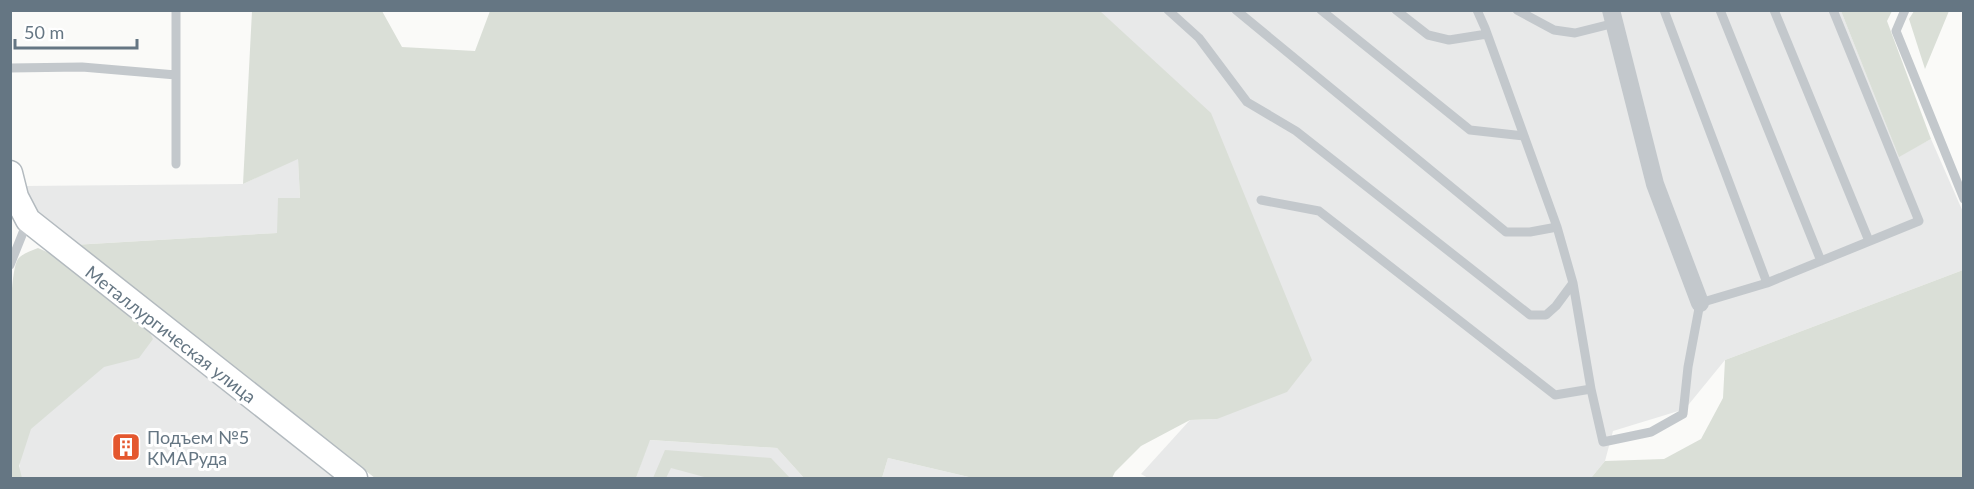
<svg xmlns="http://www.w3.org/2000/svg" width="1974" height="489" viewBox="0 0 1974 489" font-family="Lato,sans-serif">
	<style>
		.built { fill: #e8e9e9 }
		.green { fill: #dadfd7 }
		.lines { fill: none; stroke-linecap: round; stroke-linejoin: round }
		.secondary-casing { stroke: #b3babf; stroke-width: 27 }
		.lane { stroke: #c3c8cc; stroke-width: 9 }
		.street { stroke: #c3c8cc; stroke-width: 18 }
		.secondary { stroke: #fff; stroke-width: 24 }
		.labels { text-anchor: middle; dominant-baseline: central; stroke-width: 6; stroke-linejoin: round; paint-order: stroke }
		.street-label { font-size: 18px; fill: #657683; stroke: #fff }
		.poi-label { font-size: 18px; fill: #657683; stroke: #fff; text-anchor: start }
	</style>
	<rect width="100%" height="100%" fill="#fafaf8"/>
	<path class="built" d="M 1100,11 L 1841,11 L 1899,156 L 1931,139 L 1963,212 L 1963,270 L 1725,360 L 1685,409 L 1613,431 L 1605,461 L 1591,478 L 1148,478 L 1141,474 L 1190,420 L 1217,419 Z
		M 298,158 L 300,199 L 277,233 L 72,245 L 35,215 L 24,186 L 243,184 Z
		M 148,329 L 344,478 L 18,478 L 24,431 Z
		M 649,440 L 777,448 L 804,478 L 636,478 Z
		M 888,458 L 973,478 L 882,478 Z"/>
	<path class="green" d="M 252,11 L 382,11 L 402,47 L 475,51 L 490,11 L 1100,11 L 1211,113 L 1312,360 L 1287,392 L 1217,419 L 1190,420 L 1141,446 L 1115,472 L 1112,478 L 973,478 L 888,458 L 882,478 L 804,478 L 777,448 L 650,440 L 636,478 L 375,478 L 73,245 L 277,233 L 278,198 L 300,198 L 298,159 L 243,184 Z
		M 1841,11 L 1892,11 L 1887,21 L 1931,139 L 1899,157 Z
		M 1914,11 L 1949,11 L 1925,69 L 1909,19 Z
		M 38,248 L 56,256 L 148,329 L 153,339 L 139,358 L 104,367 L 31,429 L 19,466 L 22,478 L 11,478 C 11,446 5,277 18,259 C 23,253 31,251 38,248 Z
		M 1963,270 L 1963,478 L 1591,478 L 1605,461 L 1664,459 L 1701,439 L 1723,398 L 1725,360 Z
		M 665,450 L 771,458 L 790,478 L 708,478 L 671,468 L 666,478 L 653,478 Z"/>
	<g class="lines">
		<g class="secondary-casing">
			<path id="secondary" d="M 10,173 L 16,197 L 28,220 L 355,478"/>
		</g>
		<path class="lane" d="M 176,10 L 176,164
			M 1168,10 L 1199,38 L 1247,102 L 1296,131 L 1530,315 L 1546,315 L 1556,306 L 1573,283
			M 1236,10 L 1506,232 L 1530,232 L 1557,227
			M 1321,10 L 1470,130 L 1524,136
			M 1396,10 L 1428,35 L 1449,40 L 1487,34
			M 1477,10 L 1485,28 L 1557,227 L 1573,283 L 1591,389 L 1603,442 L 1651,432 L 1683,414 L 1688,367 L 1700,303 L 1767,283 L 1919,221 L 1833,10
			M 1517,10 L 1554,30 L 1575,33 L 1615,23
			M 1664,10 L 1767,283
			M 1720,10 L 1821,261
			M 1774,10 L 1869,241
			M 1905,10 L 1896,31 L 1964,199
			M 10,68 L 82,67 L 176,75
			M 1261,200 L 1319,211 L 1555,395 L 1591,389
			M 10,265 L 28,220"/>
		<path class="street" d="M 1611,10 L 1655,184 L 1700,303"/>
		<use href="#secondary" class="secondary"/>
	</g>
	<defs>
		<g id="building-square" transform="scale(1.5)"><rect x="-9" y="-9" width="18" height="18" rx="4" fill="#e4572e" stroke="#fff"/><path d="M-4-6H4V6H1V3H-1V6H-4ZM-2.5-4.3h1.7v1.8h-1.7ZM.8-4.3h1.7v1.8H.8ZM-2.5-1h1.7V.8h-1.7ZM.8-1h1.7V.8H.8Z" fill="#fff"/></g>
	</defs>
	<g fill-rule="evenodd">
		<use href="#building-square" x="126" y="447"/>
	</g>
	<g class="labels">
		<g class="street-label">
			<text transform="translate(171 334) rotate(38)">Металлургическая улица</text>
		</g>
		<g class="poi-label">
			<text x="147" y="437">Подъем №5<tspan x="147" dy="21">КМАРуда</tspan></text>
		</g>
	</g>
	<rect width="1974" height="489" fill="none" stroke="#657683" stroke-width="24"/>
	<path d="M15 39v9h122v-9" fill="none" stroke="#657683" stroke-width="3"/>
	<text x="24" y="39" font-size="18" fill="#657683" stroke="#ffffff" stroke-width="4.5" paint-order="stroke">50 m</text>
</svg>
